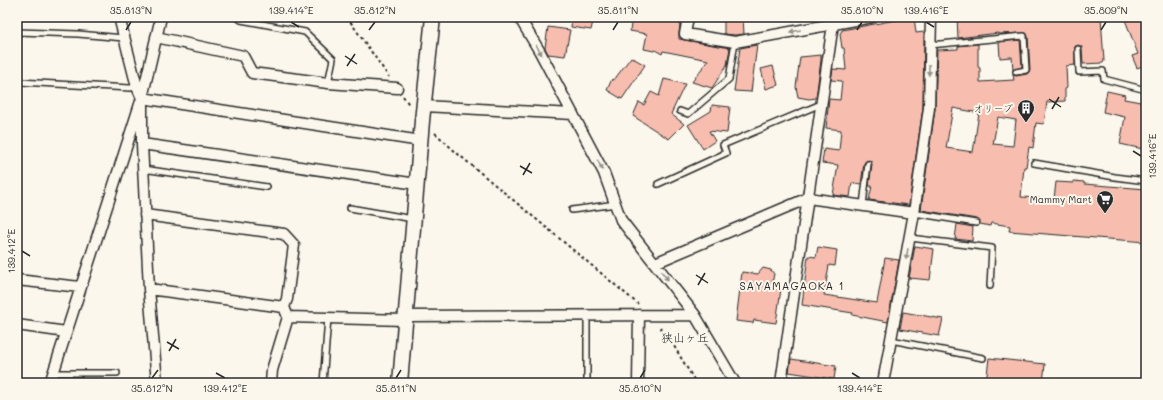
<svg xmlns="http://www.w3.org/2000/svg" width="1163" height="400" viewBox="0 0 1163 400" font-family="Mali,'Klee One',sans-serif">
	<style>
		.building { fill: #f7bdaf; stroke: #2b2b2b; fill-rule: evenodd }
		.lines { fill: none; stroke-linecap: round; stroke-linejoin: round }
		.lane-casing { stroke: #2b2b2b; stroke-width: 8 }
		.street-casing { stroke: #2b2b2b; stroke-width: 13 }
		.secondary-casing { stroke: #2b2b2b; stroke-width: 17 }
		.path { stroke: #2b2b2b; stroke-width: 2; stroke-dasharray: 3 3; stroke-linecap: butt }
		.lane { stroke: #fbf7ec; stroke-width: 5 }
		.street { stroke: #fbf7ec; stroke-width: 10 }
		.secondary { stroke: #fbf7ec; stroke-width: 14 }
		.oneway { fill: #93918c }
		.ticks { fill: none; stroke: #2b2b2b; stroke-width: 1.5 }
		.labels { text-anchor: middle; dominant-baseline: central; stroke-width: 4; stroke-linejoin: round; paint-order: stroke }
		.poi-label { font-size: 10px; fill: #2b2b2b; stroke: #fbf7ec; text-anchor: end }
		.neighbourhood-label { font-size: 11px; letter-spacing: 1px; fill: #2b2b2b; stroke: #fbf7ec }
		.quarter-label { font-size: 12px; fill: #2b2b2b; stroke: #fbf7ec }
		.neatline { fill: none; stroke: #2b2b2b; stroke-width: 1.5 }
		.ticks-label { font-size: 10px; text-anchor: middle; fill: #2b2b2b }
	</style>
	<rect width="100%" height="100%" fill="#fbf7ec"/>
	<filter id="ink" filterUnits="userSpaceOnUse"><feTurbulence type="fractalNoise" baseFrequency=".025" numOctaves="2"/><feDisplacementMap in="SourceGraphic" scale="8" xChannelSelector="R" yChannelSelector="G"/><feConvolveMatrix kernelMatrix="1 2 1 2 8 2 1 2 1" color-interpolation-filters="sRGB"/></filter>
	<g filter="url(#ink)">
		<path class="building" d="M 572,17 L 594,17 L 591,30 L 571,27 Z
			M 632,17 L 681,17 L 679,33 L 679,39 L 730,48 L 727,65 L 712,88 L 692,82 L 708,60 L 663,51 L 662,54 L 655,50 L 654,51 L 644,49 L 647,34 L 630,31 Z
			M 724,17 L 743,17 L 744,34 L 735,35 L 724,34 Z
			M 901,17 L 914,17 L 916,33 L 924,32 L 923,107 L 909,205 L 869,200 L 872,186 L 869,186 L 872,164 L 871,161 L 868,160 L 864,163 L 861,184 L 852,183 L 850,197 L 833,195 L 838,165 L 822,163 L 824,149 L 839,151 L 841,130 L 826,128 L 829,99 L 840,100 L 842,81 L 831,80 L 833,69 L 846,70 L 844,48 L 842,48 L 840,34 L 842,30 L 896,20 Z
			M 957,17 L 1101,17 L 1104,61 L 1103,63 L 1083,64 L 1082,47 L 1078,45 L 1075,47 L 1075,65 L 1066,66 L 1067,88 L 1065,89 L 1065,101 L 1047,102 L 1044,124 L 1036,123 L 1033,148 L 1029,147 L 1026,167 L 1024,167 L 1021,197 L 1054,199 L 1056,182 L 1073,183 L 1073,181 L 1084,182 L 1084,184 L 1146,189 L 1146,242 L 1009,231 L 1010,226 L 991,223 L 990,226 L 980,224 L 980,221 L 977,219 L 921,210 L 935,109 L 937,50 L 958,49 L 958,46 L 978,44 L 978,67 L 980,68 L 980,82 L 1014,80 L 1013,75 L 1016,76 L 1027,74 L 1030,71 L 1028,36 L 1026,33 L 998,34 L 998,33 L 958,38 ZM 953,108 L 979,113 L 973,152 L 946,148 ZM 998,117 L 1016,120 L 1013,146 L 993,144 Z
			M 1124,17 L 1146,17 L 1146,73 L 1142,66 L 1137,68 L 1132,56 L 1138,54 Z
			M 548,27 L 570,30 L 565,56 L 548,54 L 545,48 Z
			M 1020,40 L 1022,67 L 1013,70 L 1012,57 L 1000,58 L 999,42 Z
			M 757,45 L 751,92 L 734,91 L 740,48 Z
			M 821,55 L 821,60 L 816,98 L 809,99 L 798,97 L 796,87 L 800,57 Z
			M 631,57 L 645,65 L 622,99 L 607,90 L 612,79 L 614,80 Z
			M 773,66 L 778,85 L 766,89 L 761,69 Z
			M 664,79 L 685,84 L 671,114 L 684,124 L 669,139 L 633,116 L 639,102 L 644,105 L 651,92 L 659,96 Z
			M 1107,91 L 1125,95 L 1124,99 L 1146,103 L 1146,133 L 1143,149 L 1120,144 L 1125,117 L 1103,112 Z
			M 712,105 L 730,107 L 727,133 L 709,131 L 715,141 L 703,149 L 688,125 L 711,111 Z
			M 957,224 L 973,227 L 972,241 L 955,239 Z
			M 915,246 L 934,249 L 930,280 L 909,278 Z
			M 818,247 L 837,250 L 835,266 L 829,265 L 824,295 L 877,303 L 885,258 L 899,260 L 888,322 L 852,315 L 853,313 L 802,305 L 808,256 L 816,257 Z
			M 763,268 L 771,270 L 774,274 L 771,288 L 781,289 L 776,323 L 754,320 L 753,323 L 736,321 L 742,272 L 758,274 Z
			M 903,312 L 943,319 L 939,336 L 900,329 Z
			M 989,358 L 1045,364 L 1043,383 L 986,383 Z
			M 791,359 L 836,366 L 834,379 L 789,372 Z"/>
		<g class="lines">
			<g class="lane-casing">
				<path id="lane" d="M 237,17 L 241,20 L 305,32 L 333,59 L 328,83
					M 17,34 L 18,32 L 78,34 L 124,38
					M 930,45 L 1024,36 L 1026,70 L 1016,72
					M 1078,49 L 1079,72 L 1103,71 L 1104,79 L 1146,90
					M 17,81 L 19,82 L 130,88 L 137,87
					M 680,111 L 688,114 L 729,79 L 735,42
					M 1034,163 L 1115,177 L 1146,181
					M 143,169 L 267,187
					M 658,184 L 726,153 L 723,145 L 821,104
					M 863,205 L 868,164
					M 350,208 L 413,219
					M 572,210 L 616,204
					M 914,213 L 976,223
					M 910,238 L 992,248 L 990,286
					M 891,340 L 983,358
					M 53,373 L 117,373
					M 323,383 L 328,318
					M 587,383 L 587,315"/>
			</g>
			<g class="street-casing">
				<path id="street" d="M 119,17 L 137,87 L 142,98 L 142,144 L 149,289 L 157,383
					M 519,17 L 540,52 L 604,173 L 621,220 L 695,315 L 735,383
					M 688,17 L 685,34 L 735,42 L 872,17
					M 156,37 L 243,56 L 252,73 L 328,83 L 397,88
					M 142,98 L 421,141
					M 424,106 L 573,114
					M 142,144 L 417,184
					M 145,215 L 284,234 L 294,245 L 287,299 L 284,307
					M 655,263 L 808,198 L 914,213
					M 17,280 L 80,287
					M 149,289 L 284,307 L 288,317 L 405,320
					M 406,316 L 695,315
					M 17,325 L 66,332
					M 50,383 L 142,98 L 161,17
					M 271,383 L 272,370 L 288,317
					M 638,383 L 639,315
					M 781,383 L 834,17
					M 883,383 L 914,213 L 929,108 L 931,17"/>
			</g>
			<g class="secondary-casing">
				<path id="secondary" d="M 400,383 L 422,121 L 433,17"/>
			</g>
			<path class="path" d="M 347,17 L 389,77
				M 403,96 L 410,106
				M 435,133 L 458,154 L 638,304
				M 660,327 L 671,341 L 696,383"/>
			<use href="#lane" class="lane"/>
			<use href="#street" class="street"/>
			<use href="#secondary" class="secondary"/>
		</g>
		<defs><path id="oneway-solid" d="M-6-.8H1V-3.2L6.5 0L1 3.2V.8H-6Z"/></defs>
		<g class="oneway">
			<use href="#oneway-solid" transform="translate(795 31) rotate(170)"/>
			<use href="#oneway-solid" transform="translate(539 50) rotate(60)"/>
			<use href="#oneway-solid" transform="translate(929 70) rotate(91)"/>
			<use href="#oneway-solid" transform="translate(600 165) rotate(62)"/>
			<use href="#oneway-solid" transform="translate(907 254) rotate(100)"/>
			<use href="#oneway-solid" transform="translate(665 276) rotate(52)"/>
		</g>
	</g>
	<path class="ticks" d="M 291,22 L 299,27M 926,22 L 934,27M 126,30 L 131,22M 369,30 L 375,22M 613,30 L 618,22M 857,30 L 862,22M 1101,30 L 1106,22M 345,56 L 357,64M 347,66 L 355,54M 1049,99 L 1061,107M 1052,109 L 1059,97M 1133,151 L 1141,156M 520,166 L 532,173M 523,175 L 530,163M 22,251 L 30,256M 696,275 L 708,283M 698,285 L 705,273M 167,342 L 179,349M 169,351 L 176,339M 216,373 L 225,378M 852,373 L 860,378M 152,378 L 158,370M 396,378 L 401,370M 640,378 L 645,370"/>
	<defs>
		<g id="building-pin" transform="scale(0.9)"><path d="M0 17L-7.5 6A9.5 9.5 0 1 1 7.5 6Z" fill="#2b2b2b" stroke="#fbf7ec"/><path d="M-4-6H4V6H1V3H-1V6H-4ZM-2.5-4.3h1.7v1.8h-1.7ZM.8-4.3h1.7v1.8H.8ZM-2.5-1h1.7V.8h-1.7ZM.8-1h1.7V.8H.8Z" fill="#fff"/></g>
		<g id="supermarket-pin" transform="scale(0.9)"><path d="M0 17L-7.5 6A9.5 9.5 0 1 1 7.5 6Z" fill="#2b2b2b" stroke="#fbf7ec"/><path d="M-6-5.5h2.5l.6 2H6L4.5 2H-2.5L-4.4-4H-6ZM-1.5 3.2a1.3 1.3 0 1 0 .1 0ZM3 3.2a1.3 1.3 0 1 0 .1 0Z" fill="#fff"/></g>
	</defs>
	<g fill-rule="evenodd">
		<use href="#building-pin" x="1026" y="108"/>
		<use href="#supermarket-pin" x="1105" y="199"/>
	</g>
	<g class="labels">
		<g class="poi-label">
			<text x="1013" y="108">オリーブ</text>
			<text x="1092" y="199">Mammy Mart</text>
		</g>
		<g class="neighbourhood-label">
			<text x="792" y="285">SAYAMAGAOKA 1</text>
		</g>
		<g class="quarter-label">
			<text x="685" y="337">狭山ヶ丘</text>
		</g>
	</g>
	<rect width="1163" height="400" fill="none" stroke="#fbf7ec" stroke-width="44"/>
	<rect x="22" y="22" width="1119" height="356" class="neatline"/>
	<g class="ticks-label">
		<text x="131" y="14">35.813°N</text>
		<text x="291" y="14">139.414°E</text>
		<text x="375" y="14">35.812°N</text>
		<text x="618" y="14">35.811°N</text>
		<text x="862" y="14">35.810°N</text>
		<text x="926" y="14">139.416°E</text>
		<text x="1106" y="14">35.809°N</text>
		<text transform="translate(1152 156) rotate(-90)" y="4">139.416°E</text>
		<text transform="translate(11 251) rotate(-90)" y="4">139.412°E</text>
		<text x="152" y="392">35.812°N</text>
		<text x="225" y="392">139.412°E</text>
		<text x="396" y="392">35.811°N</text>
		<text x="640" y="392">35.810°N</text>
		<text x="860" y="392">139.414°E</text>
	</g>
</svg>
